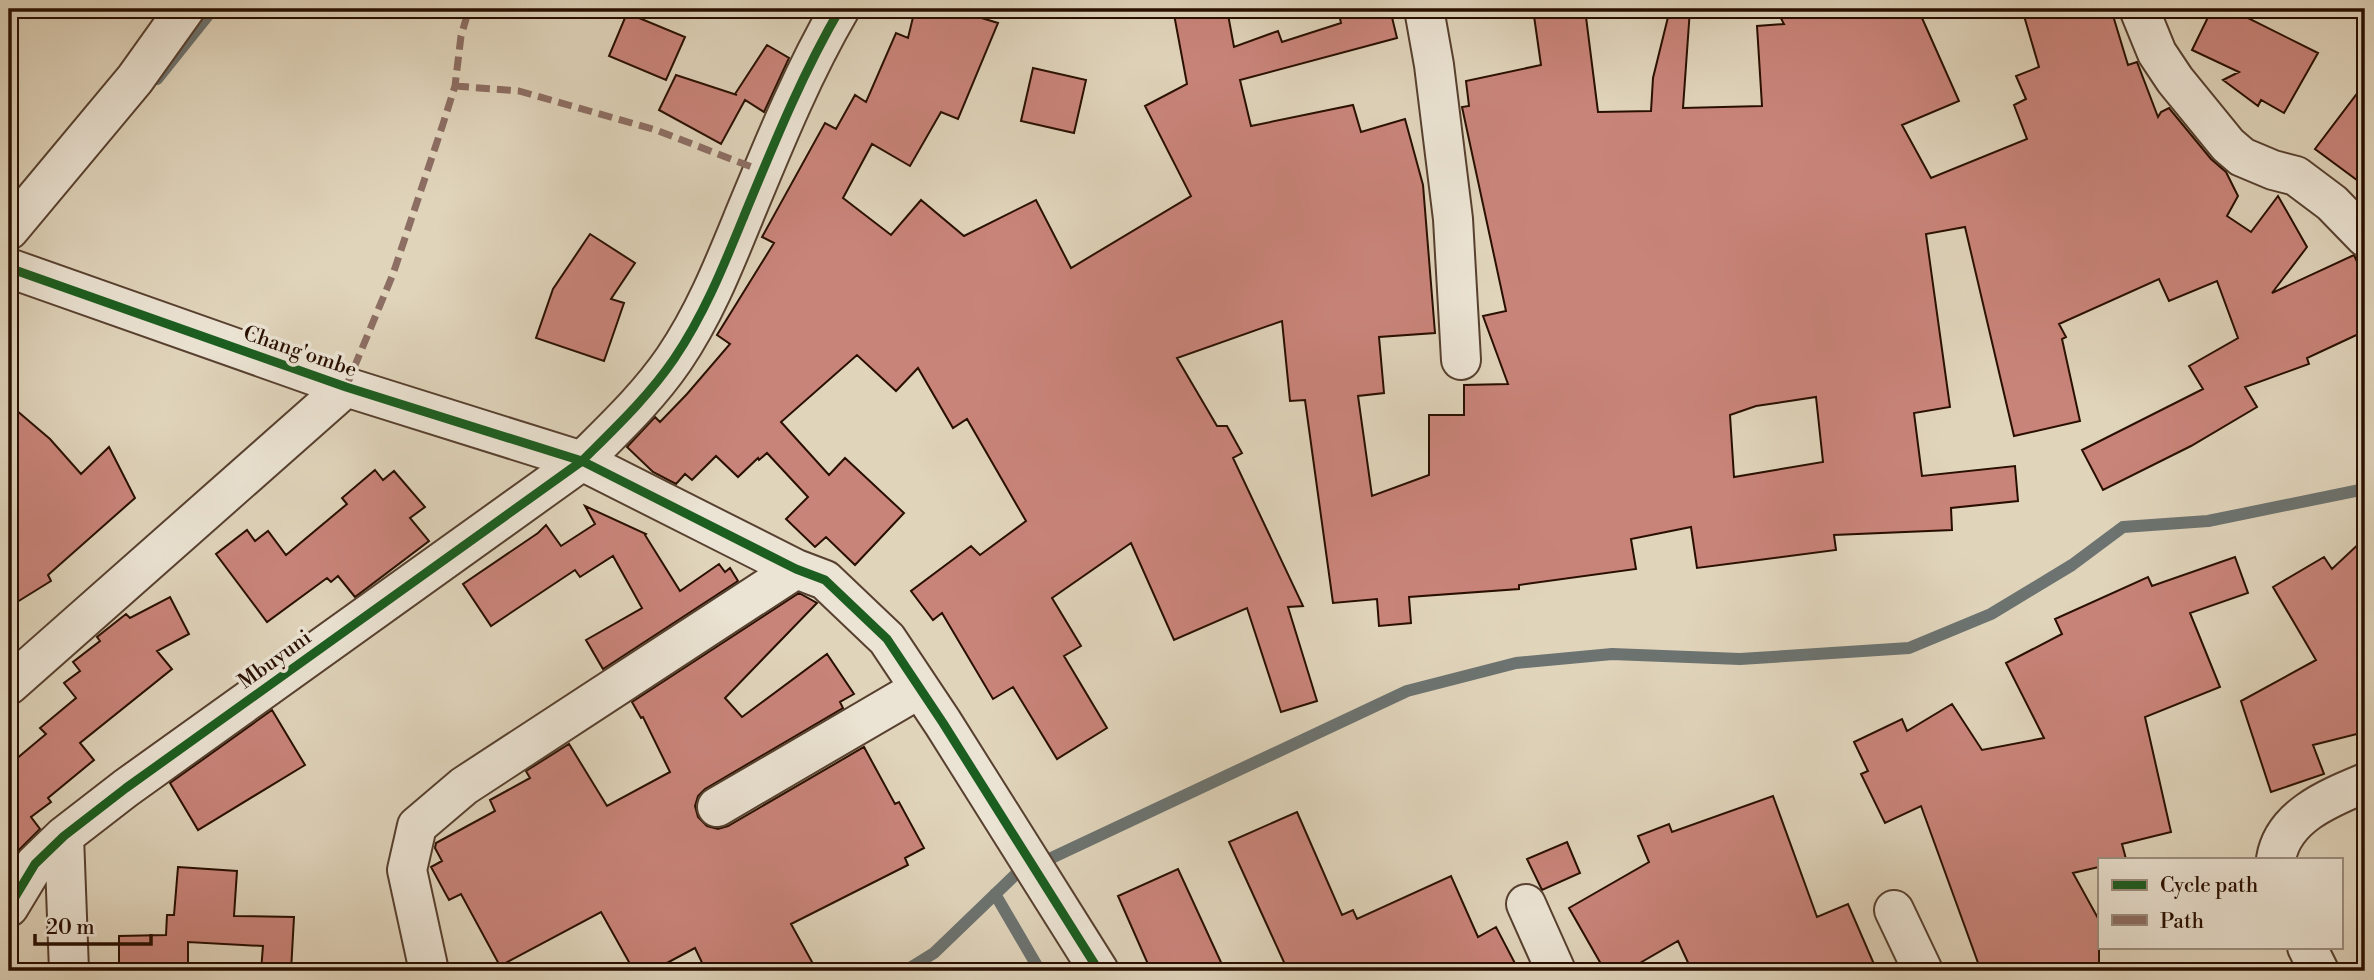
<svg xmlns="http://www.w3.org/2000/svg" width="2374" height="980" viewBox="0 0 2374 980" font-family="'Libre Bodoni',serif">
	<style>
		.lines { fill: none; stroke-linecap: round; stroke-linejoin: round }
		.stream { stroke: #6c7370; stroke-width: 12 }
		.building { fill: #c9847a; stroke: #290f00; stroke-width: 2; fill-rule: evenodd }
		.street-casing { stroke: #57402f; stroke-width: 42 }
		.street { stroke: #ebe3d3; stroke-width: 38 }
		.quiet { stroke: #8d6e63; stroke-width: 7; stroke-dasharray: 14 7; stroke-linecap: butt }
		.cycleway-casing { stroke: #ebe3d3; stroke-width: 13 }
		.cycleway { stroke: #1b5e20; stroke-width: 9 }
		.labels { text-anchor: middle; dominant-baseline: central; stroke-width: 7; stroke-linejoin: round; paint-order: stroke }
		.street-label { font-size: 21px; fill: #290f00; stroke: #ebe3d3 }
	</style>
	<rect width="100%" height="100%" fill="#e0d4bb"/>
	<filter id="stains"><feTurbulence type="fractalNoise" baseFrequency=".00286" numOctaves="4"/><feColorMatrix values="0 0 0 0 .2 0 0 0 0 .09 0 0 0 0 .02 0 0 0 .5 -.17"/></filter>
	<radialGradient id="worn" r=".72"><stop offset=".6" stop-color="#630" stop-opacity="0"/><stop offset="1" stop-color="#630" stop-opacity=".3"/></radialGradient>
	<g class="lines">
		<path class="stream" d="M 157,79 L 213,9
			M 995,894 L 1040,971
			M 905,971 L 934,953 L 1015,875 L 1407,691 L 1516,663 L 1612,654 L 1740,659 L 1909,648 L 1991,614 L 2072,565 L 2123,527 L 2208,521 L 2365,489"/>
	</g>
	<path class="building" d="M 915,9 L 952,9 L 998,23 L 958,119 L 941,112 L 910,166 L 872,144 L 843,198 L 891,235 L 921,200 L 964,236 L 1036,200 L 1071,268 L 1191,196 L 1145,106 L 1187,84 L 1173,9 L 1227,9 L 1234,47 L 1278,31 L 1282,42 L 1341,23 L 1338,9 L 1390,9 L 1397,38 L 1240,80 L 1251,126 L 1353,105 L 1361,132 L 1405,119 L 1423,185 L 1435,333 L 1379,337 L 1384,393 L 1358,396 L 1372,496 L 1429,475 L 1429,415 L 1464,415 L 1464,385 L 1508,384 L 1483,316 L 1506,311 L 1462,107 L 1469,106 L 1466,81 L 1541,65 L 1533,9 L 1585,9 L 1598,112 L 1651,111 L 1653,78 L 1670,9 L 1690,9 L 1683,108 L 1762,106 L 1757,26 L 1784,24 L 1776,9 L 1918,9 L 1959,101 L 1902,125 L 1931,178 L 2027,139 L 2014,105 L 2026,99 L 2016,76 L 2039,67 L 2022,9 L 2111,9 L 2128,65 L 2137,62 L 2158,117 L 2161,112 L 2169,108 L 2211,159 L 2226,172 L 2238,196 L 2227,216 L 2251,232 L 2278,196 L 2307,247 L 2272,293 L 2354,255 L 2365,279 L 2365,331 L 2307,358 L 2309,364 L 2245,387 L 2257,407 L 2191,446 L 2103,490 L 2082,450 L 2203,389 L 2189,366 L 2238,338 L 2217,281 L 2169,301 L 2159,279 L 2059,324 L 2066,337 L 2062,339 L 2080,421 L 2014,436 L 1965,227 L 1926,234 L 1950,407 L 1914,413 L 1922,476 L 2015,466 L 2018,501 L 1951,508 L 1952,530 L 1834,535 L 1836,550 L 1697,568 L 1691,527 L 1631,539 L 1636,569 L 1519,585 L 1519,589 L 1409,597 L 1411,623 L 1379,626 L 1377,599 L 1333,603 L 1305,400 L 1290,401 L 1282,321 L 1177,358 L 1217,426 L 1227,426 L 1242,453 L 1233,458 L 1303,606 L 1288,607 L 1317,701 L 1281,712 L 1247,608 L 1174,640 L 1131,543 L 1052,598 L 1081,646 L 1064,656 L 1107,728 L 1057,759 L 1013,687 L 993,699 L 942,613 L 933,620 L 911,591 L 971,546 L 980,555 L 1026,521 L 967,419 L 953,428 L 918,368 L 896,391 L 857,355 L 781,422 L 829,475 L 845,458 L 904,513 L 855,565 L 826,537 L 815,547 L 786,519 L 808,497 L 767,453 L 759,460 L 758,458 L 738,477 L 716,456 L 692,480 L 685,474 L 676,484 L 653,472 L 627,447 L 655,417 L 660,422 L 687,394 L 730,344 L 717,335 L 774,243 L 762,237 L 825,123 L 836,129 L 855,95 L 866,102 L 896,33 L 908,38 ZM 1816,397 L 1823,462 L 1734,477 L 1730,415 L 1756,406 Z
		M 2212,9 L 2230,9 L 2318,53 L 2284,113 L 2261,100 L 2258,106 L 2223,80 L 2239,72 L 2192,50 Z
		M 627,13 L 685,37 L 666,80 L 609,56 Z
		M 767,45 L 789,58 L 764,112 L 745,100 L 721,144 L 659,110 L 676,75 L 737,95 L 735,94 Z
		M 1033,68 L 1086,80 L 1074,133 L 1021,121 Z
		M 2365,83 L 2365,186 L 2315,149 Z
		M 590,234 L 635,263 L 611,299 L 624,303 L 604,361 L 536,338 L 553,289 Z
		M 9,404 L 50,439 L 81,474 L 109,447 L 135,498 L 48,575 L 51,581 L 9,607 Z
		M 375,470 L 383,480 L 394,471 L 425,507 L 410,518 L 429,541 L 355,597 L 338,576 L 331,582 L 327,578 L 267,622 L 216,554 L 247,530 L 255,541 L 268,531 L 286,555 L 347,504 L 342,498 Z
		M 585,506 L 646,534 L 645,535 L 680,591 L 719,564 L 725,572 L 730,568 L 738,581 L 603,669 L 586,640 L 642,608 L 613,556 L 580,577 L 575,570 L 491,626 L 463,584 L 538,533 L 546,525 L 561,546 L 595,524 Z
		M 2365,538 L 2365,732 L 2313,745 L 2324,774 L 2271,792 L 2241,701 L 2316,660 L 2273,587 L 2324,557 L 2332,569 Z
		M 2235,557 L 2248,593 L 2190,613 L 2220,687 L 2145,717 L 2171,832 L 2122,844 L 2126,859 L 2099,859 L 2099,867 L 2073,873 L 2099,920 L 2099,971 L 1981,971 L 1921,806 L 1885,823 L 1861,774 L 1868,771 L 1854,742 L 1902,719 L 1907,731 L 1952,704 L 1982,750 L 2044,738 L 2006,663 L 2062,634 L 2055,619 L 2148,577 L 2152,586 Z
		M 799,593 L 817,603 L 725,698 L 742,717 L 827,654 L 854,694 L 840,702 L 843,708 L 705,789 L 698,796 L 695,806 L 698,817 L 707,826 L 718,829 L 728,826 L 864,747 L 895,804 L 899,802 L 924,848 L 905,858 L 908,865 L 791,924 L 817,971 L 706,971 L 695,948 L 652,971 L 634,971 L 601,912 L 500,966 L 461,894 L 449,900 L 431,867 L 442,861 L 435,848 L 436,843 L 495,811 L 490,800 L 530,778 L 526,771 L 569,744 L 607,806 L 670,772 L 643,717 L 641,718 L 632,702 Z
		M 170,597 L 189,634 L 157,651 L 172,669 L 80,743 L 94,760 L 48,798 L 51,802 L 31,817 L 40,829 L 20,849 L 9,865 L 9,765 L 46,734 L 40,728 L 76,698 L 64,683 L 80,671 L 73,662 L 100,641 L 97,637 L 126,614 L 130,618 Z
		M 272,710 L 305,765 L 198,830 L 170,783 Z
		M 1773,796 L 1817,917 L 1848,904 L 1877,971 L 1692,971 L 1678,941 L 1626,971 L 1605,971 L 1569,908 L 1649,862 L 1638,836 L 1669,824 L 1672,832 Z
		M 1297,812 L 1342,915 L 1353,910 L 1357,919 L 1451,876 L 1478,937 L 1496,927 L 1519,971 L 1288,971 L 1229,842 Z
		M 1567,842 L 1580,873 L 1542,890 L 1527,859 Z
		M 178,867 L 237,871 L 234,916 L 294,917 L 291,971 L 261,971 L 263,946 L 188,942 L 188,971 L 119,971 L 119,936 L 166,935 L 167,915 L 174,915 Z
		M 1178,869 L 1225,971 L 1151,971 L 1118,896 Z"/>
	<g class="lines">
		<g class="street-casing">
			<path id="street" d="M 1424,9 L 1434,65 L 1453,219 L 1461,360
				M 2139,9 L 2157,53 L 2175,80 L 2228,145 L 2242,157 L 2273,170 L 2296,176 L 2332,203 L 2365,237
				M 9,230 L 135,79 L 185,9
				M 9,268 L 346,387 L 582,461 L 796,569 L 825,580 L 887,639 L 943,723 L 1099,971
				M 9,685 L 346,387
				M 717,807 L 919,689
				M 64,836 L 69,971
				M 2276,859 C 2283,816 2329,798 2365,783
				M 1526,904 L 1556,971
				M 9,907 L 35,864 L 64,836 L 126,788 L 582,461 C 615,428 648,397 674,359 C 704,315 724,265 744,216 C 773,146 802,74 840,9
				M 1894,910 L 1923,971
				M 2307,947 L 2319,971
				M 429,971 L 407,870 L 417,826 L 464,786 L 796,569"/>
		</g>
		<use href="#street" class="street"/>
		<path class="quiet" d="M 455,86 L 519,91 L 656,130 L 762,171
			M 346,387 L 393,274 L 443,124 L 455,86 L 461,36 L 469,9"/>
		<g class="cycleway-casing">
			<path id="cycleway" d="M 9,268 L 346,387 L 582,461 L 796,569 L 825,580 L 887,639 L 943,723 L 1099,971
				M 9,907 L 35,864 L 64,836 L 126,788 L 582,461 C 615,428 648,397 674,359 C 704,315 724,265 744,216 C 773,146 802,74 840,9"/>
		</g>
		<use href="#cycleway" class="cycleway"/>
	</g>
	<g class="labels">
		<g class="street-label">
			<text transform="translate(300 352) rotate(19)">Chang'ombe</text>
			<text transform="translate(275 660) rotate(-36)">Mbuyuni</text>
		</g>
	</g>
	<rect width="2374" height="980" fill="none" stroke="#e0d4bb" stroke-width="35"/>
	<rect x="10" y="10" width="2353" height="959" fill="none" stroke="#290f00" stroke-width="3.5"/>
	<rect x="18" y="18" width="2339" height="945" fill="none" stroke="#290f00" stroke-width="2"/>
	<rect x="2098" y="858" width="245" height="91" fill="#ebe3d3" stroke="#9d8e7f" stroke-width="2"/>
	<rect x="2112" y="880" width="35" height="10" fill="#1b5e20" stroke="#9d8e7f" stroke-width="2"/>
	<text x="2160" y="892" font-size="21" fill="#290f00">Cycle path</text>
	<rect x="2112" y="915" width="35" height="10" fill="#8d6e63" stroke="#9d8e7f" stroke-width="2"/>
	<text x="2160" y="928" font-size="21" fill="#290f00">Path</text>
	<path d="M35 934v10h116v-10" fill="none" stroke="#290f00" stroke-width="3.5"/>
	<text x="46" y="934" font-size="21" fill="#290f00" stroke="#ebe3d3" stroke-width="5" paint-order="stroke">20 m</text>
	<rect width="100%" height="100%" filter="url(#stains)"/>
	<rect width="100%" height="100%" fill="url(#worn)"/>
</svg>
